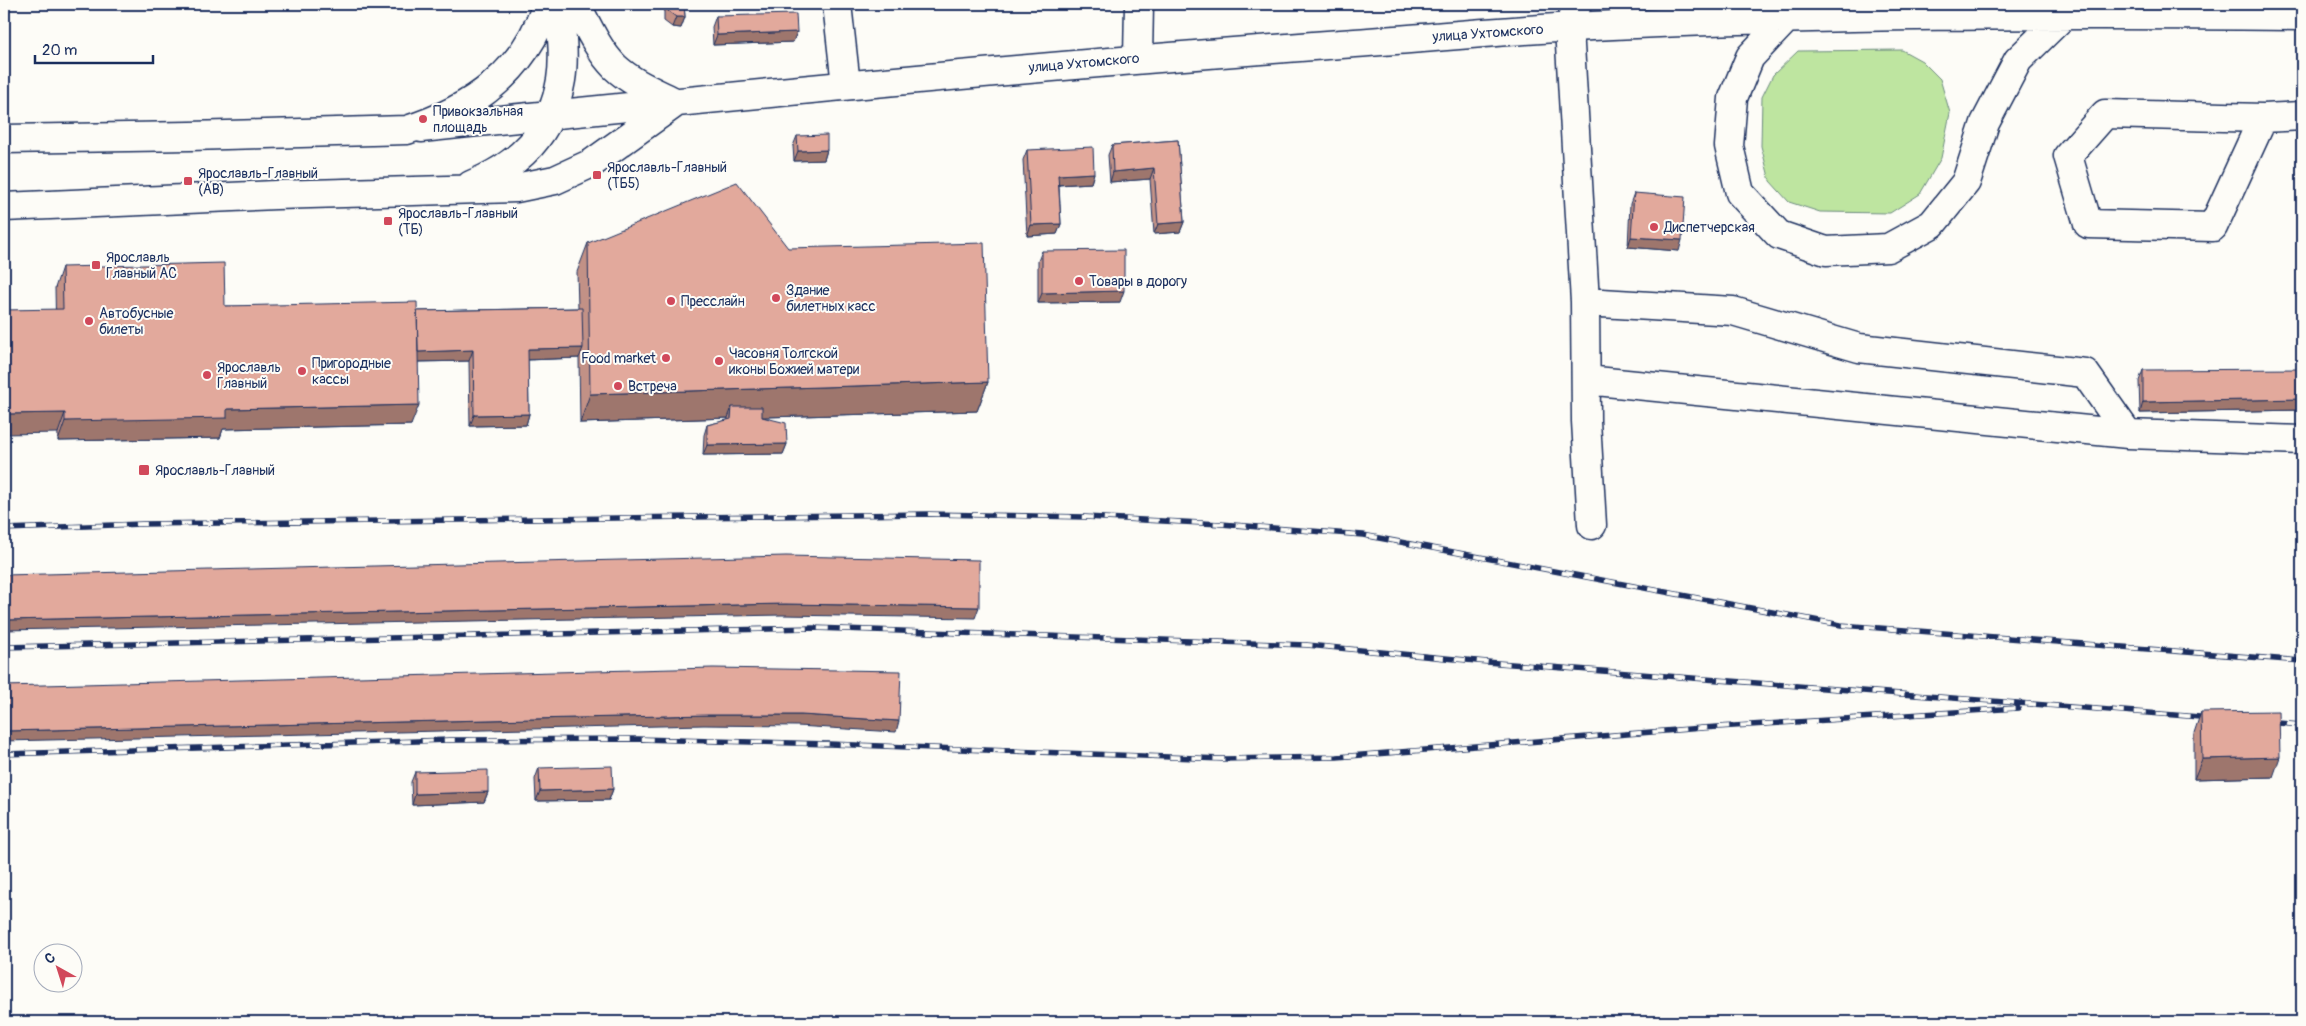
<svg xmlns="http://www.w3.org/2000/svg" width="2306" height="1026" viewBox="0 0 2306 1026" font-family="Pangolin,sans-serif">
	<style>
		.green { fill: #bee5a0; stroke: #6c8a7f }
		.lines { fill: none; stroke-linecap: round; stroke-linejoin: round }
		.minor-casing { stroke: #1b2f5e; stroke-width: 31 }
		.major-casing { stroke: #1b2f5e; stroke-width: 31 }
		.minor { stroke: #fdfcf7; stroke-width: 28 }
		.major { stroke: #fdfcf7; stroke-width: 28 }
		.rail-casing { stroke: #1b2f5e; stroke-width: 5.5 }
		.rail { stroke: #fdfcf7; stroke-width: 4; stroke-dasharray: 11; stroke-linecap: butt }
		.wall { fill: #c29186; stroke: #1b2f5e }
		.shaded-wall { fill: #9e766d; stroke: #1b2f5e }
		.building { fill: #e2a99c; stroke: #1b2f5e }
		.poi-dot { fill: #d1495b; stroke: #fdfcf7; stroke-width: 2 }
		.labels { text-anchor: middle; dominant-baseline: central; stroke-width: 4; stroke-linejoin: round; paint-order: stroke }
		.street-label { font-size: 14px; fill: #1b2f5e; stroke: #fdfcf7 }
		.poi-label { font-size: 14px; fill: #1b2f5e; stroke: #fdfcf7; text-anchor: start }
	</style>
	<rect width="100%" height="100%" fill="#fdfcf7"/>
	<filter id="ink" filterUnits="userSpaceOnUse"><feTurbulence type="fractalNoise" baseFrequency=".02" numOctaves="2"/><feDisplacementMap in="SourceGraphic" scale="10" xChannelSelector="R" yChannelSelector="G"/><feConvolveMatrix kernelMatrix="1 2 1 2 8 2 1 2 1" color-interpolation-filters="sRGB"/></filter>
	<g filter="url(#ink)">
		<path class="green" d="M 1902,50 L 1922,61 L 1940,79 L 1950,113 L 1941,158 L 1920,194 L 1890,213 L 1820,212 L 1789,202 L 1770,181 L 1761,146 L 1762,97 L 1773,75 L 1798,51 Z"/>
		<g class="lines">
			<g class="minor-casing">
				<path id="minor" d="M 576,4 C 587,25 598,50 615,67 C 632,83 655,92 675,102
					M 837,4 L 846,85
					M 1577,4 L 1569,28 L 1585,302
					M 1786,19 L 1750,57 L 1733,98 L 1729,146 L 1740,193 L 1779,235 L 1826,251 L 1888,248 L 1932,224 L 1966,182 L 1985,123 L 2018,60 L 2065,14
					M 1138,58 L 1139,4
					M 2263,118 L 2213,227 L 2088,224 L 2068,156 L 2105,114 L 2263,118 L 2302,116
					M 421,128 C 732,96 1043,65 1355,43 C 1428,38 1500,31 1573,27 C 1816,14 2059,14 2302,16
					M 471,185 C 519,165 552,134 561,80 C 565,56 561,28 559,4
					M 4,207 L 276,195 L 516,188 L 555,180 L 592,163 L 677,102
					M 1586,380 L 2128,434
					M 1592,525 L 1586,421 L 1585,302 L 1733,311 L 1859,348 L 2085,373 L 2128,434 L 2302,440"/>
			</g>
			<g class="major-casing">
				<path id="major" d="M 4,139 L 190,136 L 407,130 C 473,109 525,72 547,4"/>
			</g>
			<use href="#minor" class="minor"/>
			<use href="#major" class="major"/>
			<g class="rail-casing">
				<path id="rail" d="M 4,529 L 142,524 L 928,514 L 1085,517 L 1221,524 L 1363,535 L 1841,625 L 2302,661
					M 4,647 L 813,628 L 1307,645 L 1498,663 L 2213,718
					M 2265,722 L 2302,725
					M 4,754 L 450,740 L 638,739 L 829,744 L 1223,759 L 1337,757 L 1702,728 L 2018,708"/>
			</g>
			<use href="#rail" class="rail"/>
		</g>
		<path class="wall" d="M 667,4 L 684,4 L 685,17 L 681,28 L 672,27 L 664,21 L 664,11 Z
			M 716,16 L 797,32 L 793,42 L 713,45 L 712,27 Z
			M 797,136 L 827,150 L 824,160 L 794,161 L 793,146 Z
			M 1178,140 L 1184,222 L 1180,232 L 1154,234 L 1150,179 L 1110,182 L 1108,155 L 1112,145 Z
			M 1027,150 L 1094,173 L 1091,183 L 1059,185 L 1061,224 L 1057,234 L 1027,236 L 1023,160 Z
			M 1634,193 L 1679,251 L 1628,247 L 1630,204 Z
			M 588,243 L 788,248 L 988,382 L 977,411 L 765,417 L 787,444 L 783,454 L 703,455 L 704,435 L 707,425 L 728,420 L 728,418 L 580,423 L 579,358 L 528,360 L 529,414 L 526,425 L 470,426 L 469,361 L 418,362 L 411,425 L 223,429 L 220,438 L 58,441 L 55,288 L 62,267 L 225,306 L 417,311 L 578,308 L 577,272 Z
			M 1042,251 L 1120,302 L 1038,303 L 1038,261 Z
			M 2143,370 L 2302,410 L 2140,413 L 2139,381 Z
			M 2201,712 L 2273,777 L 2194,779 L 2194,733 Z
			M 539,768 L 613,789 L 609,800 L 536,801 L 535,779 Z
			M 415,772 L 488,792 L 484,802 L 412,805 L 411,782 Z"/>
		<path class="shaded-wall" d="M 676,17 L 685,17 L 681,28 L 672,27 Z
			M 797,32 L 793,42 L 713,45 L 717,35 Z
			M 827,150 L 824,160 L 794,161 L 798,151 Z
			M 1154,168 L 1150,179 L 1110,182 L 1113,172 Z
			M 1094,173 L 1091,183 L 1055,185 L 1058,175 Z
			M 1184,222 L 1180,232 L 1154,234 L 1158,224 Z
			M 1061,224 L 1057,234 L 1027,236 L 1031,225 Z
			M 1631,237 L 1682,240 L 1679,251 L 1628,247 Z
			M 1124,291 L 1120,302 L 1038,303 L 1042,293 Z
			M 583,348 L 579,358 L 524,360 L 528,349 Z
			M 473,350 L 469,361 L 411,362 L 414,352 Z
			M 988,382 L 977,411 L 731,418 L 732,407 L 728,418 L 580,423 L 590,394 Z
			M 2302,399 L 2302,410 L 2140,413 L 2143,402 Z
			M 419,405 L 411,425 L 223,429 L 220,438 L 58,441 L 65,421 L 227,409 Z
			M 65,413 L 58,433 L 4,434 L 4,414 Z
			M 529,414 L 526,425 L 470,426 L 474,415 Z
			M 787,444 L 783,454 L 703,455 L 707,445 Z
			M 785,604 L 979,607 L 975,618 L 782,615 L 4,630 L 4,620 Z
			M 708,715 L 801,715 L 899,721 L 896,732 L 797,726 L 704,725 L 4,741 L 4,731 Z
			M 2280,757 L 2273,777 L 2194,779 L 2202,759 Z
			M 613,789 L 609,800 L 536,801 L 540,791 Z
			M 488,792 L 484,802 L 412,805 L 415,794 Z"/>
		<path class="building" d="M 668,4 L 684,4 L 685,17 L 676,17 L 668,11 Z
			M 796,14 L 797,32 L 717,35 L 716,16 Z
			M 827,135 L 827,150 L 798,151 L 797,136 Z
			M 1178,140 L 1184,222 L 1158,224 L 1154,168 L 1113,172 L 1112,145 Z
			M 1093,147 L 1094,173 L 1058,175 L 1061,224 L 1031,225 L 1027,150 Z
			M 737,182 L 788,248 L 984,243 L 988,382 L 590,394 L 588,243 Z
			M 1634,193 L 1685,197 L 1682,240 L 1631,237 Z
			M 1124,250 L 1124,291 L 1042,293 L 1042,251 Z
			M 224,263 L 225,306 L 417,302 L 419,405 L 227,409 L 227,418 L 65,421 L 65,413 L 4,414 L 4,310 L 63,309 L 62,267 Z
			M 582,308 L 583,348 L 528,349 L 529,414 L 474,415 L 473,350 L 418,352 L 417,311 Z
			M 2302,369 L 2302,399 L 2143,402 L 2143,370 Z
			M 732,407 L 762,407 L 762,417 L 786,423 L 787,444 L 707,445 L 707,425 L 731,419 Z
			M 786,556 L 979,560 L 979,607 L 785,604 L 4,620 L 4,575 Z
			M 713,668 L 901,671 L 899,721 L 801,715 L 708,715 L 4,731 L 4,686 Z
			M 2279,711 L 2280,757 L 2202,759 L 2201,712 Z
			M 612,766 L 613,789 L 540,791 L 539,768 Z
			M 488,770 L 488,792 L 415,794 L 415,772 Z"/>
	</g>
	<g class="poi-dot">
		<circle cx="423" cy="119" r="5"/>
		<rect x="592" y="170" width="10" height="10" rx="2.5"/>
		<rect x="183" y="176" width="10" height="10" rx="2.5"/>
		<rect x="383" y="216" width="10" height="10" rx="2.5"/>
		<circle cx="1654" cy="227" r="5"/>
		<rect x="91" y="260" width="10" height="10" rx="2.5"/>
		<circle cx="1079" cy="281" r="5"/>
		<circle cx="776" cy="298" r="5"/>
		<circle cx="671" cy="301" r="5"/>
		<circle cx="89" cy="321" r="5"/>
		<circle cx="666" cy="358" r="5"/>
		<circle cx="719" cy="361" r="5"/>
		<circle cx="302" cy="371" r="5"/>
		<circle cx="207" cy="375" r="5"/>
		<circle cx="618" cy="386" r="5"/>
		<rect x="138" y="464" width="12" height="12" rx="2.5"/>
	</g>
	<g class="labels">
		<g class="street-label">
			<text transform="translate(1488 33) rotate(-4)">улица Ухтомского</text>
			<text transform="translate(1084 63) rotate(-5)">улица Ухтомского</text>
		</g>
		<g class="poi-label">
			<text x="433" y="111">Привокзальная<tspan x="433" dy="16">площадь</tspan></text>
			<text x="607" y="167">Ярославль-Главный<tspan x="607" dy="16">(ТБ5)</tspan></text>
			<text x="198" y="173">Ярославль-Главный<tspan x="198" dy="16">(АВ)</tspan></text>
			<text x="398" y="213">Ярославль-Главный<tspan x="398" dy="16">(ТБ)</tspan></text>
			<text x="1664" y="227">Диспетчерская</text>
			<text x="106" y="257">Ярославль<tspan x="106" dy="16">Главный АС</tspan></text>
			<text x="1089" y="281">Товары в дорогу</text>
			<text x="786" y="290">Здание<tspan x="786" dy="16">билетных касс</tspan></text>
			<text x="681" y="301">Пресслайн</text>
			<text x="99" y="313">Автобусные<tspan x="99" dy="16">билеты</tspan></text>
			<text x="729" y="353">Часовня Толгской<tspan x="729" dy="16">иконы Божией матери</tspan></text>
			<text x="656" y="358" text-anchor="end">Food market</text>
			<text x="312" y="363">Пригородные<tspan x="312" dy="16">кассы</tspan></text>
			<text x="217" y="367">Ярославль<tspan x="217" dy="16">Главный</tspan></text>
			<text x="628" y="386">Встреча</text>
			<text x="155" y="470">Ярославль-Главный</text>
		</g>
	</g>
	<rect width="2306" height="1026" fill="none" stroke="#fdfcf7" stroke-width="20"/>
	<rect x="10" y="10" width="2286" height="1006" fill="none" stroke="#1b2f5e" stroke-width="2" filter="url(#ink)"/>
	<g transform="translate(58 968) rotate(321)"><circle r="24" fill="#fdfcf7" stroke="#a3aaba"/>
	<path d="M0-4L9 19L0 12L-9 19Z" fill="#d1495b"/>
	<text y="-8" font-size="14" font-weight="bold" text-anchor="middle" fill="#1b2f5e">С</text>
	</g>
	<path d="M35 55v8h118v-8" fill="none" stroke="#1b2f5e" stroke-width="2.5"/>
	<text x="42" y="55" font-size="15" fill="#1b2f5e" stroke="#fdfcf7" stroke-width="4" paint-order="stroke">20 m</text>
</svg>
